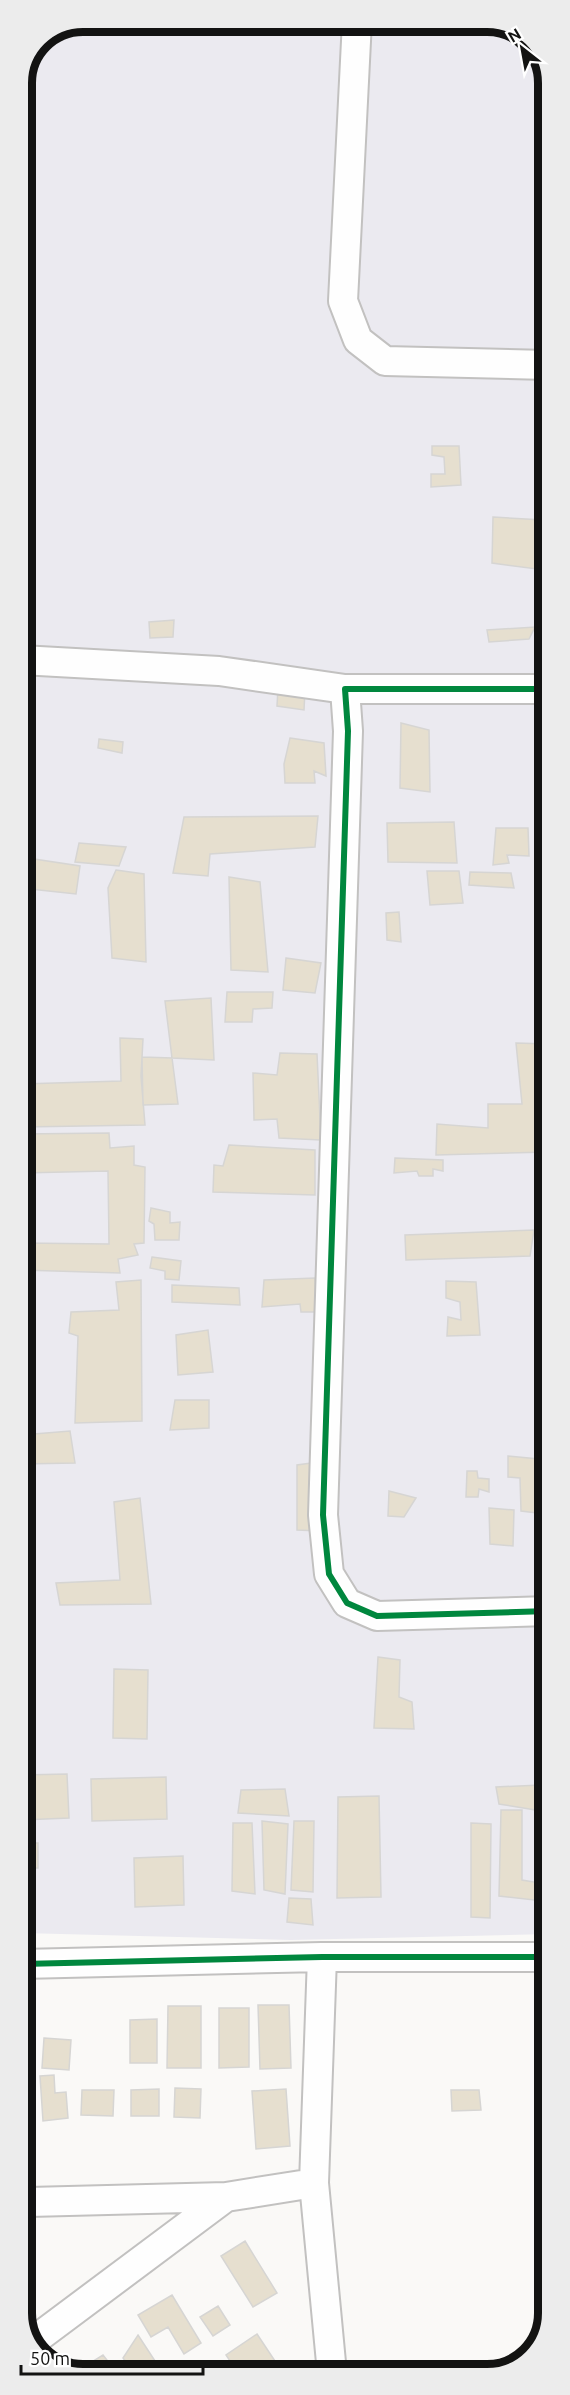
<svg xmlns="http://www.w3.org/2000/svg" width="570" height="2395" viewBox="0 0 570 2395" font-family="Ubuntu,sans-serif">
	<style>
		.industrial { fill: #ebeaf0 }
		.building { fill: #e6dfcf; stroke: #d6d5d3; stroke-width: 1.5 }
		.lines { fill: none; stroke-linecap: round; stroke-linejoin: round }
		.minor-casing { stroke: #c2c1c0; stroke-width: 32 }
		.minor { stroke: #fefefe; stroke-width: 28 }
		.cycleway-casing { stroke: #fff; stroke-width: 10 }
		.cycleway { stroke: #00873e; stroke-width: 6 }
		.rim { fill: none; stroke: #131312; stroke-width: 8 }
	</style>
	<rect width="100%" height="100%" fill="#faf9f7"/>
	<path class="industrial" d="M 82,21 L 495,21 L 531,39 L 548,71 L 549,1934 L 291,1940 L 22,1933 L 21,82 L 39,39 Z"/>
	<path class="building" d="M 432,446 L 459,446 L 461,485 L 431,487 L 431,474 L 445,474 L 444,457 L 432,455 Z
		M 493,517 L 543,520 L 537,569 L 492,563 Z
		M 174,620 L 173,637 L 150,638 L 149,622 Z
		M 535,627 L 529,639 L 489,642 L 487,630 Z
		M 278,688 L 305,690 L 304,710 L 277,706 Z
		M 21,712 L 35,740 L 21,739 Z
		M 401,723 L 429,730 L 430,792 L 400,788 Z
		M 290,738 L 324,743 L 326,776 L 314,771 L 315,783 L 285,783 L 284,764 Z
		M 99,739 L 123,742 L 122,753 L 98,748 Z
		M 546,772 L 548,773 L 548,830 L 546,830 Z
		M 318,816 L 315,847 L 210,854 L 208,876 L 173,873 L 184,817 Z
		M 454,822 L 457,863 L 388,862 L 387,823 Z
		M 496,828 L 528,828 L 529,856 L 507,855 L 509,863 L 493,865 Z
		M 79,843 L 126,847 L 119,866 L 75,862 Z
		M 21,857 L 80,866 L 76,894 L 21,888 Z
		M 116,870 L 144,874 L 146,962 L 112,958 L 108,888 Z
		M 427,871 L 459,871 L 463,903 L 430,905 Z
		M 470,872 L 511,873 L 514,888 L 469,885 Z
		M 229,877 L 260,882 L 268,972 L 231,970 Z
		M 399,912 L 401,942 L 387,940 L 386,913 Z
		M 286,958 L 321,963 L 315,993 L 283,990 Z
		M 227,992 L 273,992 L 272,1008 L 253,1009 L 252,1022 L 225,1022 Z
		M 211,998 L 214,1060 L 172,1058 L 165,1001 Z
		M 120,1038 L 143,1039 L 141,1076 L 145,1125 L 22,1127 L 22,1084 L 121,1081 Z
		M 516,1043 L 548,1044 L 548,1152 L 436,1155 L 437,1124 L 488,1128 L 488,1104 L 522,1104 Z
		M 280,1053 L 317,1054 L 321,1140 L 279,1138 L 277,1119 L 254,1120 L 253,1073 L 277,1075 Z
		M 142,1057 L 172,1058 L 178,1104 L 143,1105 Z
		M 109,1133 L 110,1148 L 134,1146 L 134,1165 L 145,1167 L 144,1243 L 134,1244 L 138,1255 L 118,1259 L 120,1273 L 22,1270 L 22,1243 L 109,1244 L 108,1171 L 22,1173 L 22,1134 Z
		M 229,1145 L 315,1150 L 315,1195 L 213,1192 L 214,1165 L 223,1166 Z
		M 395,1158 L 443,1160 L 443,1171 L 433,1169 L 433,1176 L 419,1176 L 417,1171 L 394,1173 Z
		M 151,1208 L 170,1212 L 170,1223 L 180,1222 L 179,1240 L 155,1240 L 154,1224 L 149,1221 Z
		M 534,1230 L 530,1256 L 406,1260 L 405,1235 Z
		M 152,1257 L 181,1261 L 179,1280 L 165,1279 L 165,1271 L 150,1268 Z
		M 315,1278 L 318,1312 L 301,1312 L 300,1304 L 262,1307 L 264,1280 Z
		M 141,1280 L 142,1421 L 75,1423 L 78,1336 L 69,1333 L 71,1312 L 119,1310 L 116,1282 Z
		M 446,1281 L 476,1282 L 480,1335 L 447,1336 L 448,1317 L 461,1320 L 460,1302 L 446,1298 Z
		M 172,1285 L 239,1288 L 240,1305 L 172,1302 Z
		M 208,1330 L 213,1372 L 178,1375 L 176,1335 Z
		M 175,1400 L 209,1400 L 209,1428 L 170,1430 Z
		M 70,1431 L 75,1463 L 22,1464 L 22,1435 Z
		M 508,1456 L 549,1460 L 545,1514 L 521,1511 L 520,1478 L 508,1477 Z
		M 318,1462 L 320,1531 L 297,1530 L 297,1465 Z
		M 467,1471 L 477,1471 L 478,1478 L 489,1479 L 489,1492 L 479,1489 L 478,1497 L 466,1497 Z
		M 389,1491 L 416,1498 L 404,1517 L 388,1516 Z
		M 140,1498 L 151,1604 L 60,1605 L 56,1583 L 120,1580 L 114,1502 Z
		M 489,1508 L 514,1510 L 513,1546 L 490,1544 Z
		M 378,1657 L 400,1660 L 399,1697 L 412,1702 L 414,1729 L 374,1728 Z
		M 114,1669 L 148,1670 L 147,1739 L 113,1738 Z
		M 67,1774 L 69,1818 L 22,1820 L 22,1775 Z
		M 166,1777 L 167,1819 L 92,1821 L 91,1779 Z
		M 540,1785 L 542,1811 L 499,1804 L 496,1787 Z
		M 285,1789 L 289,1816 L 238,1813 L 241,1790 Z
		M 379,1796 L 381,1897 L 337,1898 L 338,1797 Z
		M 501,1810 L 522,1810 L 522,1880 L 546,1884 L 543,1901 L 499,1896 Z
		M 262,1821 L 288,1824 L 285,1894 L 264,1890 Z
		M 294,1821 L 314,1821 L 313,1892 L 291,1890 Z
		M 233,1823 L 252,1823 L 255,1894 L 232,1891 Z
		M 471,1823 L 491,1824 L 490,1918 L 471,1917 Z
		M 22,1843 L 38,1843 L 38,1868 L 22,1868 Z
		M 183,1856 L 184,1905 L 135,1907 L 134,1858 Z
		M 289,1898 L 311,1899 L 313,1925 L 287,1922 Z
		M 258,2005 L 289,2005 L 291,2068 L 260,2069 Z
		M 168,2006 L 201,2006 L 201,2068 L 167,2068 Z
		M 219,2008 L 249,2008 L 249,2067 L 219,2068 Z
		M 157,2019 L 157,2063 L 130,2063 L 130,2020 Z
		M 44,2038 L 71,2040 L 69,2070 L 42,2068 Z
		M 54,2075 L 55,2093 L 66,2092 L 68,2118 L 43,2121 L 40,2076 Z
		M 175,2088 L 201,2089 L 200,2118 L 174,2117 Z
		M 159,2089 L 159,2116 L 131,2116 L 131,2090 Z
		M 286,2089 L 290,2146 L 256,2149 L 252,2091 Z
		M 82,2090 L 114,2090 L 113,2116 L 81,2115 Z
		M 451,2090 L 479,2090 L 481,2110 L 452,2111 Z
		M 22,2108 L 28,2108 L 29,2138 L 22,2138 Z
		M 245,2241 L 277,2293 L 253,2307 L 221,2256 Z
		M 172,2295 L 201,2343 L 184,2354 L 168,2327 L 151,2337 L 138,2315 Z
		M 218,2306 L 230,2325 L 213,2336 L 200,2317 Z
		M 257,2334 L 283,2373 L 238,2373 L 226,2355 Z
		M 138,2335 L 159,2367 L 150,2373 L 134,2373 L 123,2358 Z
		M 103,2355 L 117,2373 L 74,2373 Z
		M 216,2362 L 223,2373 L 199,2373 Z"/>
	<g class="lines">
		<g class="minor-casing">
			<path id="minor" d="M 357,21 L 343,301 L 358,340 L 385,361 L 548,365
				M 21,660 L 219,671 L 345,689
				M 548,689 L 345,689 L 348,731 L 323,1515 L 329,1574 L 347,1603 L 377,1616 L 549,1611
				M 322,1957 L 314,2183 L 332,2373
				M 22,1964 L 322,1957 L 549,1957
				M 22,2206 L 29,2202 L 226,2197 L 314,2183
				M 32,2342 L 226,2197"/>
		</g>
		<use href="#minor" class="minor"/>
		<g class="cycleway-casing">
			<path id="cycleway" d="M 548,689 L 345,689 L 348,731 L 323,1515 L 329,1574 L 347,1603 L 377,1616 L 549,1611
				M 22,1964 L 322,1957 L 549,1957"/>
		</g>
		<use href="#cycleway" class="cycleway"/>
	</g>
	<path d="M0 0H570V2395H0ZM83 32H487A51 51 0 0 1 538 83V2313A51 51 0 0 1 487 2364H83A51 51 0 0 1 32 2313V83A51 51 0 0 1 83 32Z" fill="#ececec" fill-rule="evenodd"/>
	<path class="rim" d="M83 32H487A51 51 0 0 1 538 83V2313A51 51 0 0 1 487 2364H83A51 51 0 0 1 32 2313V83A51 51 0 0 1 83 32Z"/>
	<g transform="translate(522 48) rotate(329)" stroke="#ffffff" stroke-width="4.5" paint-order="stroke">
	<path d="M0-4.5L10 22L0 15L-10 22Z" fill="#131312"/>
	<text y="-9" font-size="16" font-weight="bold" text-anchor="middle" fill="#131312">N</text>
	</g>
	<path d="M21 2365v9h182v-9" fill="none" stroke="#131312" stroke-width="3"/>
	<text x="30" y="2365" font-size="18" fill="#131312" stroke="#ffffff" stroke-width="4.5" paint-order="stroke">50 m</text>
</svg>
